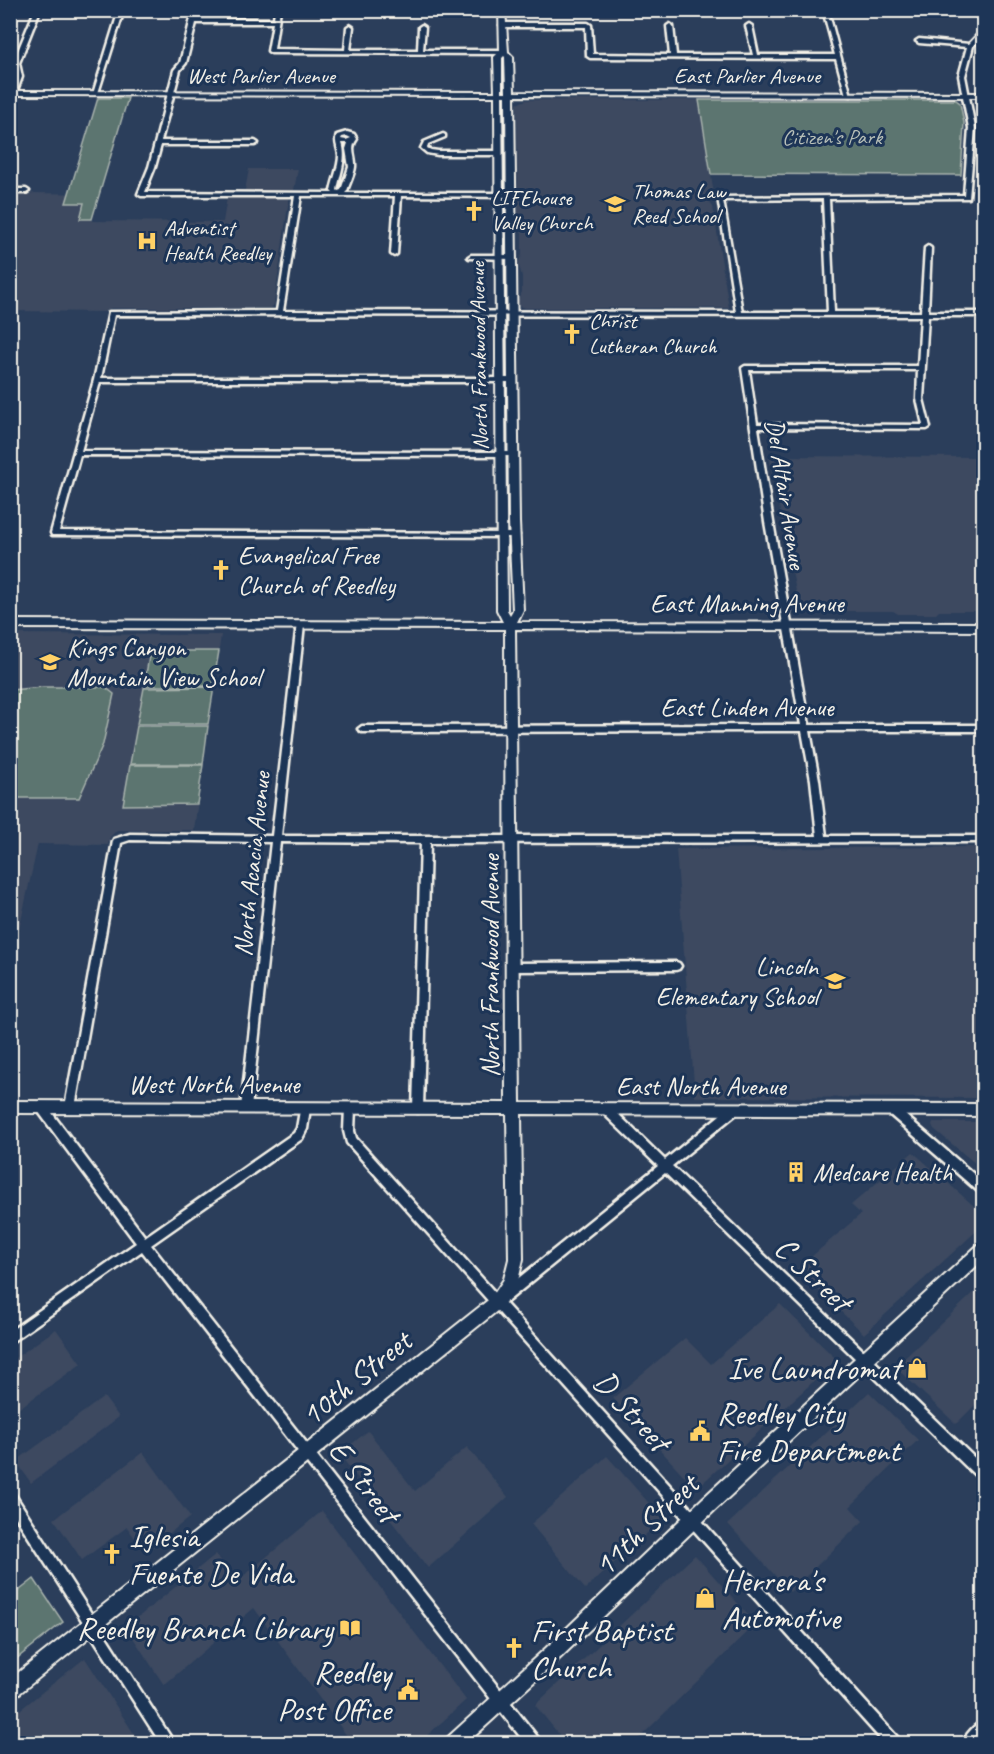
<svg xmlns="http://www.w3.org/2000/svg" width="994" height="1754" viewBox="0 0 994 1754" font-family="Caveat,sans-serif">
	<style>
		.built { fill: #3c4960 }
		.green { fill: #5b7470; stroke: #a8b2ac; stroke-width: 1.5 }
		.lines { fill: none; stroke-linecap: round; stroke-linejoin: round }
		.stream { stroke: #8aa3ae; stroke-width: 2 }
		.street-casing { stroke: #f4f1e8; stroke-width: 5 }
		.secondary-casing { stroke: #f4f1e8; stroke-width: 4 }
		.street { fill: #1d3557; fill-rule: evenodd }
		.secondary { fill: #1d3557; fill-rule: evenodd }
		.labels { text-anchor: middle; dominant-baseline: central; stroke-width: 6; stroke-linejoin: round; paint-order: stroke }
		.far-street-label { font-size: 22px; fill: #f4f1e8; stroke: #1d3557 }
		.far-park-label { font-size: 22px; fill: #b7bfb8; stroke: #1d3557 }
		.far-poi-label { font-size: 22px; fill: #f4f1e8; stroke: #1d3557; text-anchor: start }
		.street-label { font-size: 26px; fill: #f4f1e8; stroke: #1d3557 }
		.poi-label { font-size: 26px; fill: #f4f1e8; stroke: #1d3557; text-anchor: start }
		.near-street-label { font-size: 32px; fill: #f4f1e8; stroke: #1d3557 }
		.near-poi-label { font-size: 32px; fill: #f4f1e8; stroke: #1d3557; text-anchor: start }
	</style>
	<rect width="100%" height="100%" fill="#2b3e5b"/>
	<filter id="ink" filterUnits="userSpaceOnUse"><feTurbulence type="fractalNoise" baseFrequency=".0167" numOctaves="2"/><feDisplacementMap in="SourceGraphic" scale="12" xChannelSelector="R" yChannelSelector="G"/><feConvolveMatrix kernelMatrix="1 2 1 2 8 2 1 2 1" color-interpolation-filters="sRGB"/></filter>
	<g filter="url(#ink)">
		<path class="built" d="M 526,100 L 699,100 L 714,194 L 708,200 L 713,207 L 729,308 L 524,308 L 519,306 L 518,300 L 522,292 L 522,276 L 518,263 L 522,255 L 522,232 L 518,227 L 517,104 Z
			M 249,169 L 298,169 L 294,190 L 245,190 Z
			M 35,193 L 99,194 L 92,221 L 223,222 L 227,198 L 289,198 L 274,305 L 271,308 L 111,308 L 104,312 L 11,311 L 11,195 Z
			M 769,456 L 983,457 L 983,611 L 939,611 L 936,614 L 898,614 L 893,611 L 800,611 Z
			M 11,634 L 221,635 L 194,830 L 117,830 L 110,837 L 108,845 L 38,844 L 11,966 Z
			M 979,847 L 984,865 L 983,1098 L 695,1097 L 676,849 Z
			M 933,1122 L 983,1122 L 983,1170 L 934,1129 L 932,1125 Z
			M 913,1152 L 983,1214 L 983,1225 L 864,1334 L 797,1269 L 861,1214 L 851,1205 Z
			M 983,1284 L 983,1397 L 956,1424 L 895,1367 Z
			M 780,1304 L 837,1360 L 696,1489 L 613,1398 L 685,1338 L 711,1364 Z
			M 56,1329 L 81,1364 L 11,1414 L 11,1361 Z
			M 869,1392 L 918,1440 L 850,1507 L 863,1521 L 790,1592 L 728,1524 Z
			M 104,1397 L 119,1417 L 31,1483 L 16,1461 Z
			M 368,1431 L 415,1491 L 467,1447 L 508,1497 L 428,1568 L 339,1454 Z
			M 143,1452 L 190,1517 L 145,1553 L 127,1527 L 82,1560 L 54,1519 Z
			M 607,1456 L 663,1519 L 585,1589 L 531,1524 Z
			M 322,1511 L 466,1700 L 419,1743 L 352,1743 L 254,1608 L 164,1685 L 126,1627 L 216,1554 L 236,1582 Z
			M 695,1555 L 756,1624 L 634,1743 L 566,1743 L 535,1705 Z
			M 85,1658 L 140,1743 L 11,1743 L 11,1717 Z"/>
		<path class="green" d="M 98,98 L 128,98 L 92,219 L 80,219 L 84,203 L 66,203 Z
			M 699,100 L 956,100 L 960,103 L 964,123 L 961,175 L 711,174 Z
			M 150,651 L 219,651 L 213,686 L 144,686 Z
			M 43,687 L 105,687 L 114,694 L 103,744 L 79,798 L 11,798 L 11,690 Z
			M 214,687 L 208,724 L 137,724 L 144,688 Z
			M 137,726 L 208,726 L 203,764 L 130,764 Z
			M 130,765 L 203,765 L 197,804 L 123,805 Z
			M 34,1579 L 63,1622 L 11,1663 L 11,1597 Z"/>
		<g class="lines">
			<path class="stream" d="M 980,308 L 984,281
				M 979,396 L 980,320"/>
			<g class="street-casing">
				<path id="street" d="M 35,10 L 40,10 L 19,63 L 22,77 L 16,93 L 11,94 L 16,77 L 13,63 Z
					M 119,10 L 124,10 L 98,93 L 93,94 Z
					M 193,10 L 198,10 L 196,19 L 274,19 L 275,10 L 280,10 L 274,49 L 345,50 L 347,27 L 350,25 L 353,27 L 350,50 L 418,50 L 419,27 L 422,25 L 425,27 L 423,50 L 504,50 L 507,52 L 504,54 L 271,53 L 268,51 L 273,23 L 196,23 L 186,63 L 180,70 L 161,141 L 255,141 L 258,143 L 255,145 L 161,145 L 155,167 L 145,192 L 333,193 L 331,191 C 333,179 339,167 339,155 C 338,147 334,142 337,135 L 347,132 L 354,134 L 357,139 C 349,149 356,156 355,167 C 354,175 349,184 347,191 L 345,193 L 511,193 L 514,195 L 511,197 L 401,196 L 397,254 L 394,256 L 391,254 L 395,196 L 301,196 L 283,311 L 736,312 L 718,197 L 964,195 L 969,128 L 959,76 L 967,47 L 919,43 L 916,41 L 919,39 L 969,44 L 984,28 L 984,33 L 973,46 L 965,76 L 975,128 L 969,198 L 829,199 L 834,312 L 921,312 L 925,248 L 928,246 L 931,248 L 928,312 L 984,312 L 984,316 L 928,316 L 923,399 L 930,427 L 927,429 L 758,428 L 773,522 L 809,725 L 984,725 L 984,731 L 810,731 L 819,780 L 826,836 L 984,836 L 984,842 L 430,843 L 423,1109 L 422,1112 L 418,1113 L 414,1112 L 413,1109 L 421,843 L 280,842 L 251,1108 L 250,1111 L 246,1112 L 242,1111 L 241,1108 L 271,842 L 130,840 L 121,843 L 75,1107 L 74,1110 L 70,1111 L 66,1110 L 65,1107 L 113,841 L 114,839 L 130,834 L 272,836 L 297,623 L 300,622 L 304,625 L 281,836 L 817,836 L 811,780 L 802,731 L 362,732 L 358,729 L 362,726 L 801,725 L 765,522 L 742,368 L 745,366 L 918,366 L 921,316 L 114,315 L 101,378 L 513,378 L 516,380 L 513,382 L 100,382 L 81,451 L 514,452 L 518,454 L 514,456 L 80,455 L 59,531 L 515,533 L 519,535 L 515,537 L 52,535 L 51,533 L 94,380 L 109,312 L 277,311 L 295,196 L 141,196 L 138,194 L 149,167 L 174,70 L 180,63 ZM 347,136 L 351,138 L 346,140 L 341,139 L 342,137 ZM 342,143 L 348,143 L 346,149 L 349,167 L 341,190 L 338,191 L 337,190 C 340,174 347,159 342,143 ZM 823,199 L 828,312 L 742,312 L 723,200 ZM 749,370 L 918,370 L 917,399 L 923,425 L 757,424 Z
					M 823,10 L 828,10 L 851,96 L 846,95 L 836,59 L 590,58 L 587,56 L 586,27 L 503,27 L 500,25 L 503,23 L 588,23 L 591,25 L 593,54 L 670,55 L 667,26 L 670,24 L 673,26 L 676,55 L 753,55 L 746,26 L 749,24 L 752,26 L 758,55 L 835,55 Z
					M 966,10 L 984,11 L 984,14 L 968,12 Z
					M 443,134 L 445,135 L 445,137 L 428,144 L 427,148 L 431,150 L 438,151 L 497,151 L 500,153 L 497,155 L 438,155 L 427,153 L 421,148 L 424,142 Z
					M 10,189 L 26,189 L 29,191 L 26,193 L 10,193 Z
					M 471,255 L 512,255 L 515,257 L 512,259 L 469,258 L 468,257 Z
					M 676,962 L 679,963 L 681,966 L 679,969 L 676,970 L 513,971 L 510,970 L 508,967 L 510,964 L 513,963 Z
					M 42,1104 L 46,1105 L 145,1237 L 294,1133 L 297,1128 L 301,1105 L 305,1104 L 309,1105 L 310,1108 L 307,1129 L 302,1139 L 151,1245 L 539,1739 L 540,1744 L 526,1744 L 142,1251 L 10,1343 L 10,1331 L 136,1243 L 38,1111 L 37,1108 L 38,1105 Z
					M 350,1104 L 354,1105 L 355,1108 L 354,1131 L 356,1138 L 499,1297 L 500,1293 L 658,1166 L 602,1112 L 601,1109 L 602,1106 L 606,1105 L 610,1106 L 665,1160 L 731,1106 L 735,1105 L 739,1106 L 740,1109 L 739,1112 L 672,1166 L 984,1467 L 984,1482 L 980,1480 L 665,1173 L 508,1301 L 504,1302 L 899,1739 L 900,1744 L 885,1744 L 347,1143 L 344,1131 L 345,1108 L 346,1105 Z
					M 893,1107 L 897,1108 L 984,1183 L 984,1194 L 980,1193 L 889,1114 L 888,1111 L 889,1108 Z
					M 10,1491 L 14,1493 L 175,1744 L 161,1744 L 10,1508 Z
					M 984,1720 L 984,1736 L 977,1744 L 962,1744 C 965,1735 975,1724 984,1720 Z"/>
			</g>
			<g class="secondary-casing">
				<path id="secondary" d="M 499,10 L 505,10 L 508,52 L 513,57 L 514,92 L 984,93 L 984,97 L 514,96 L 519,522 L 523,610 L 517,622 L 984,623 L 984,631 L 515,629 L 520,1103 L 984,1104 L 984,1116 L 521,1114 L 523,1259 L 518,1281 L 502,1307 L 16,1696 L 10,1698 L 10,1679 L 492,1297 L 504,1279 L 509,1259 L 507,1114 L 10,1113 L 10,1101 L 506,1103 L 505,629 L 10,628 L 10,620 L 503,622 L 497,610 L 495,96 L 10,95 L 10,91 L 495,92 L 494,57 L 500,51 ZM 504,56 L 505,57 L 506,92 L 502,92 L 502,58 ZM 502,96 L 506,96 L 509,522 L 513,610 L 510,615 L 507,610 Z
					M 984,1243 L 984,1259 L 715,1510 L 558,1660 L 466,1744 L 445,1744 L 447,1738 L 546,1648 L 703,1498 L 979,1244 Z"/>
			</g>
			<use href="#street" class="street"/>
			<use href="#secondary" class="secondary"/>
		</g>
	</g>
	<defs>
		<g id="school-bare" transform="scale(1.62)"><path d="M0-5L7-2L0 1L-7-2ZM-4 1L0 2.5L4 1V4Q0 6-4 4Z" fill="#ffd166" stroke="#1d3557" stroke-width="2.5" paint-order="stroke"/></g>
		<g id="church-bare" transform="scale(1.62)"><path d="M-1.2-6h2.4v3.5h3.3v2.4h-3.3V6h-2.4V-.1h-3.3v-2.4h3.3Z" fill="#ffd166" stroke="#1d3557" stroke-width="2.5" paint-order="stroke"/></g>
		<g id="hospital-bare" transform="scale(1.62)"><path d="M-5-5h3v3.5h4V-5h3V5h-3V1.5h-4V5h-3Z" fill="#ffd166" stroke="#1d3557" stroke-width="2.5" paint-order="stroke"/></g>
		<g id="building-bare" transform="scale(1.62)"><path d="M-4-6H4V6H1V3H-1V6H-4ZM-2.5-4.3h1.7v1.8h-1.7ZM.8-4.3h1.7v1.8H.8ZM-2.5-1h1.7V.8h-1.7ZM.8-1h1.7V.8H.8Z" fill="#ffd166" stroke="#1d3557" stroke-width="2.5" paint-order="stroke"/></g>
		<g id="shop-bare" transform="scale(1.62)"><path d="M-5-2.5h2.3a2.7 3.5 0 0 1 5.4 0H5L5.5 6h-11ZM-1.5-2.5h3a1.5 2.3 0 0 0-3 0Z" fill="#ffd166" stroke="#1d3557" stroke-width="2.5" paint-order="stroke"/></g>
		<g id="civic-bare" transform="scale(1.62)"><path d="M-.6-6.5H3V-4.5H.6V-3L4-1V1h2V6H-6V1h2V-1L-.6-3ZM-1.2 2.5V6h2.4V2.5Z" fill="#ffd166" stroke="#1d3557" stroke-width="2.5" paint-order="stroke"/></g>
		<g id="library-bare" transform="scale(1.62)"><path d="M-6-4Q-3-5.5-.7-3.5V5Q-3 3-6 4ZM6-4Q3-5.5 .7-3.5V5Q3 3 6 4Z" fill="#ffd166" stroke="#1d3557" stroke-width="2.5" paint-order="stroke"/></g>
	</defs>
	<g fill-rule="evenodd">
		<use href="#school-bare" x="615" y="204"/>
		<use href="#church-bare" x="474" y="211"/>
		<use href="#hospital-bare" x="147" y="241"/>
		<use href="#church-bare" x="572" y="334"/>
		<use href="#church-bare" x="221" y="570"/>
		<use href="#school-bare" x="50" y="662"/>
		<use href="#school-bare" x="835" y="981"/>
		<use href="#building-bare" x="796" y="1172"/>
		<use href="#shop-bare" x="917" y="1368"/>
		<use href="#civic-bare" x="700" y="1431"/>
		<use href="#church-bare" x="112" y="1554"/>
		<use href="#shop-bare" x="705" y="1598"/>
		<use href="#library-bare" x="350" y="1628"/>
		<use href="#church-bare" x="514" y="1648"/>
		<use href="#civic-bare" x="408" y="1690"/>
	</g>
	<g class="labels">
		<g class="far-street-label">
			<text x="261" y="76">West Parlier Avenue</text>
			<text x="747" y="76">East Parlier Avenue</text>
			<text transform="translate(479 356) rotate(-91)">North Frankwood Avenue</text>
		</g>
		<g class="far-park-label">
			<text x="832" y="137">Citizen's Park</text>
		</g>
		<g class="far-poi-label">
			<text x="632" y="191">Thomas Law<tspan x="632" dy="25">Reed School</tspan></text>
			<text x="491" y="198">LIFEhouse<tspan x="491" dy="25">Valley Church</tspan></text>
			<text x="164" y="228">Adventist<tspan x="164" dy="25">Health Reedley</tspan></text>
			<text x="589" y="321">Christ<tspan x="589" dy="25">Lutheran Church</tspan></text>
		</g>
		<g class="street-label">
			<text transform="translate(786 494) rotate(81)">Del Altair Avenue</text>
			<text x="747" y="603">East Manning Avenue</text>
			<text x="747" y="707">East Linden Avenue</text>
			<text transform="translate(252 864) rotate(-84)">North Acacia Avenue</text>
			<text transform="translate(490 966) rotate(-90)">North Frankwood Avenue</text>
			<text x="214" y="1084">West North Avenue</text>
			<text x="701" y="1086">East North Avenue</text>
		</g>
		<g class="poi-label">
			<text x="238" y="555">Evangelical Free<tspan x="238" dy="30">Church of Reedley</tspan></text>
			<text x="67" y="647">Kings Canyon<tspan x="67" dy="30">Mountain View School</tspan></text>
			<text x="818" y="966" text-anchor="end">Lincoln<tspan x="818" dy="30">Elementary School</tspan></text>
			<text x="813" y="1172">Medcare Health</text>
		</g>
		<g class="near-street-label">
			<text transform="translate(813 1274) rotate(44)">C Street</text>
			<text transform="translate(356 1378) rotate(-39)">10th Street</text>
			<text transform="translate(632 1411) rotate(48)">D Street</text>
			<text transform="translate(364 1481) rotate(53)">E Street</text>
			<text transform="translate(646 1525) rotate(-44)">11th Street</text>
		</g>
		<g class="near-poi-label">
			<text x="900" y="1368" text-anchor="end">Ive Laundromat</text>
			<text x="717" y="1413">Reedley City<tspan x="717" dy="37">Fire Department</tspan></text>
			<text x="129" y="1536">Iglesia<tspan x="129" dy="37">Fuente De Vida</tspan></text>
			<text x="722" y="1580">Herrera's<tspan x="722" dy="37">Automotive</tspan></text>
			<text x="333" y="1628" text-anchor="end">Reedley Branch Library</text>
			<text x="531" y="1630">First Baptist<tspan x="531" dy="37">Church</tspan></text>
			<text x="391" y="1672" text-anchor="end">Reedley<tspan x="391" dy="37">Post Office</tspan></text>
		</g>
	</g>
	<rect width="994" height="1754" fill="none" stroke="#1d3557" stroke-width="36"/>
	<rect x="18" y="18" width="958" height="1718" fill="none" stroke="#f4f1e8" stroke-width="2" filter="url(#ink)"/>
</svg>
